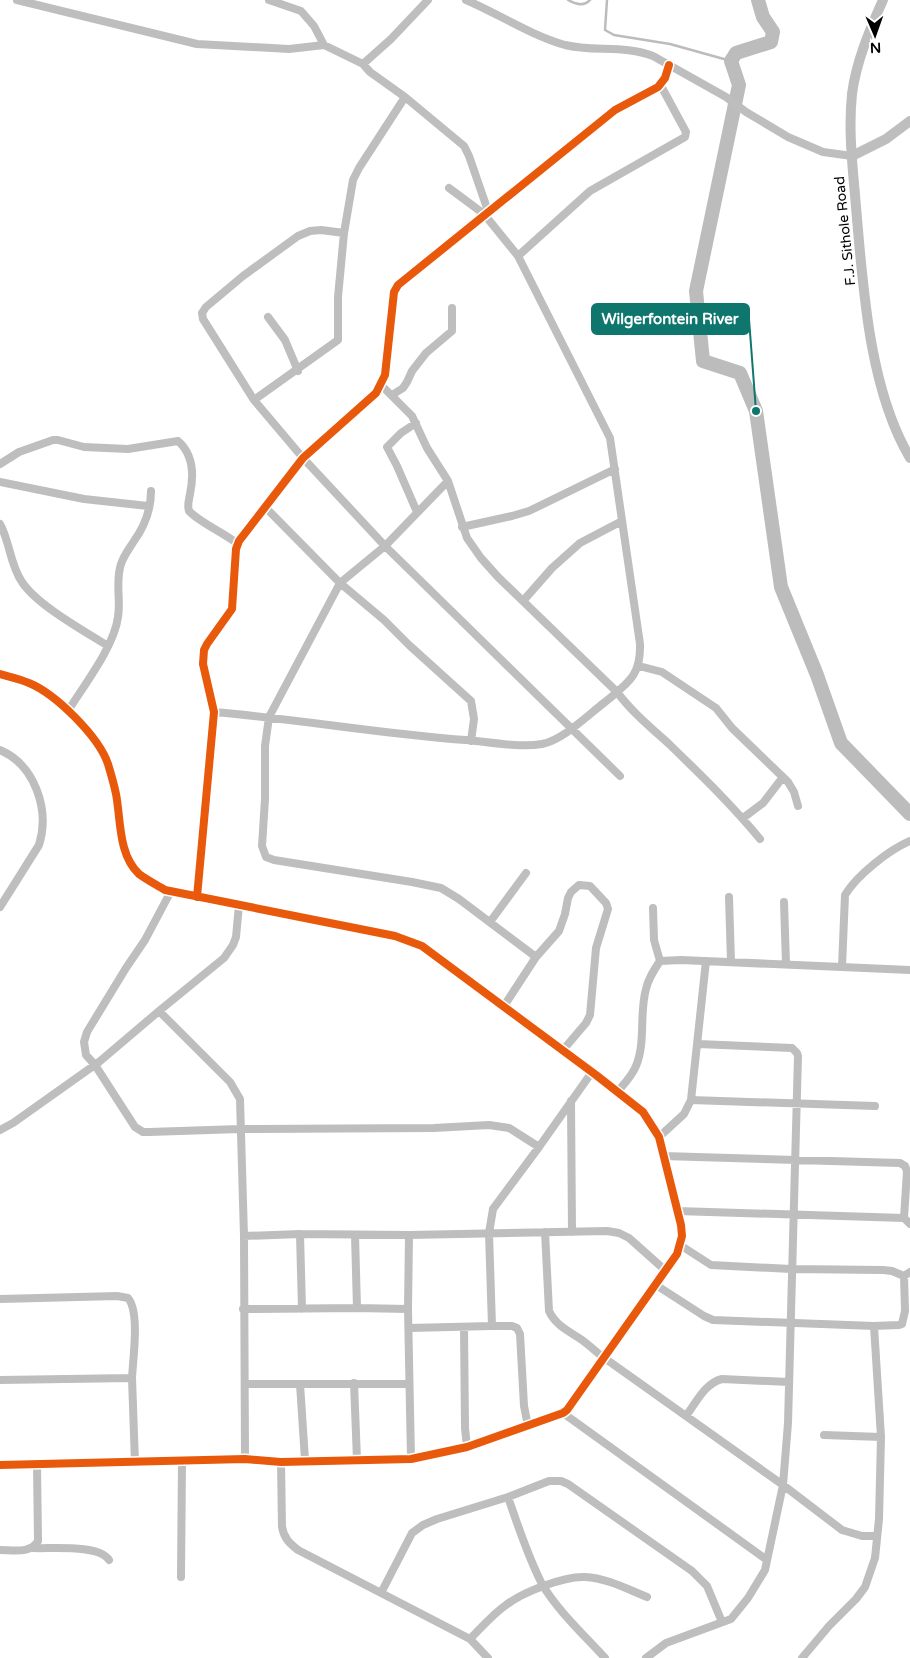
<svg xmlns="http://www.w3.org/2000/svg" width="910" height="1658" viewBox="0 0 910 1658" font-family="'Varela Round',sans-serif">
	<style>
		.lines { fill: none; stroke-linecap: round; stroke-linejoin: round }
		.stream { stroke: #bcbcbc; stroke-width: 2.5 }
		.river { stroke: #bcbcbc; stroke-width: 14 }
		.minor { stroke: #bebebe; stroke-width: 8 }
		.tertiary { stroke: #bebebe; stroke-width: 10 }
		.cycleway-casing { stroke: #fff; stroke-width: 11 }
		.cycleway { stroke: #e8590c; stroke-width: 8 }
		.labels { text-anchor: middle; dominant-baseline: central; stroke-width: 4; stroke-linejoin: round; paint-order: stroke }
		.street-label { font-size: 14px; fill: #000; stroke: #fff }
		.leader { fill: none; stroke: #0f766e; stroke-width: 2 }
		.callout-dot { fill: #0f766e; stroke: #fff; stroke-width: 2 }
		.callout { fill: #0f766e; stroke: #0f766e; stroke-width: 2 }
		.callout-label { font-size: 15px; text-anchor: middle; font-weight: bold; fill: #fff }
	</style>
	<rect width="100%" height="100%" fill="#fff"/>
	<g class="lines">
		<path class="stream" d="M 568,0 C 575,4 584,7 590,0
			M 607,0 L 605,30 L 614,35 L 670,44 L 731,61"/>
		<path class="river" d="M 758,0 L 763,17 L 773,32 L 771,42 L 736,53 L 731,61 L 739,85 L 696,291 L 703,361 L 740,373 L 756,411 L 781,587 L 817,675 L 841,743 L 910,814"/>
		<path class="minor" d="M 17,0 L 197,44 L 289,49 L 324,45
			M 269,0 L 301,11 L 314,26 L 324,45 L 363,64 L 391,39 L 428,0
			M 466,0 C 499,14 530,35 565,45 C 593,52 625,45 653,56 L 726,97 L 746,112 L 788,137 L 823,152 L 852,156
			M 405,97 L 464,146 L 469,156 L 488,211
			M 344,233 L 321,230 L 310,231 L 298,236 L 243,276 L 206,307 L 202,313 L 203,319 L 254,400 L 303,458 L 385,546 L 620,776
			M 518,256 L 590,191 L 685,137 L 686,132 L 660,84
			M 268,317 L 285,340 L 298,371
			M 381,385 L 412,416 L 427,448 L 448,481 L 467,538 L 481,558 L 498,577 L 617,692 C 632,712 650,727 669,744 C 700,774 732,805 760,839
			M 392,395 L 403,388 L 407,382 L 412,371 L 426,353 L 452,331 L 452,308
			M 254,400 L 338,340 L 338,297 L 344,233 L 353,180 L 359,168 L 405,97 L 370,72 L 363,64
			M 416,423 L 401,433 L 387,447 L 397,466 L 417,512
			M 0,464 L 19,452 L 53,440 L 58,440 L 84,447 L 128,449 L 178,441 C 194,455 194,475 190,494 C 189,500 187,505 189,511 C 199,522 224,533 238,544
			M 448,481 L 385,546 L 340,583 L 269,717 L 265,746 L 265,799 L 262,846 L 266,857 L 274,860 L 412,882 L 441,888 L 459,899 L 536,957
			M 0,482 L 84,499 L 148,506
			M 266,508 L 340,583 L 384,620 L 409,645 L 471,701 L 474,719 L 471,741
			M 0,524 C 10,542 10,565 22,582 C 37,605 84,631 108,646
			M 462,527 L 512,516 L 529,511 L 615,469
			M 523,601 L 552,568 L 580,543 L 622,521
			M 639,666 L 662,672 L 716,708 L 732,728 L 788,782 L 794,792 L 798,806
			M 0,674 C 10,677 20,679 29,683 C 56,694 99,737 108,764 C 111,774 114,784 116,794 C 121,820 118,854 139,874 C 147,880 157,885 165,890 L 395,936 L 422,946 L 596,1075 L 643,1112 L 659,1137 L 681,1225 L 682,1236 L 677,1254 L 567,1410 L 563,1413 L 467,1447 L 411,1459 L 281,1462 L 245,1459 L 0,1465
			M 68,711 C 84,685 114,647 118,617 C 121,599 115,582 121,564 C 124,555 129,549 134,541 C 144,527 151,509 151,491
			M 214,712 C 298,719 382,734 466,740 C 489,742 520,748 542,744 C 563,740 588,715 605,702 C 628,683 641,676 640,644 L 610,438 L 518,256 L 484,214 L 449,188
			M 0,750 C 35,765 50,810 39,845 L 0,907
			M 743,818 L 763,803 L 783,777
			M 171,891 L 145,940 L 126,968 L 87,1032 L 84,1042 L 86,1055 L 95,1065 L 135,1127 L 143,1132 L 149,1132 L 240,1129 L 434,1128 L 489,1125 L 509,1128 L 539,1147
			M 197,897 L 214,712 L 203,664 L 204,650 L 207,644 L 232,609 L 236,549 L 239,541 L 303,458 L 376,393 L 385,375 L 394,292 L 398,285 L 615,110 L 658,87 L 665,78 L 669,65
			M 729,897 L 731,962
			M 784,902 L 786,964
			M 653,908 L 654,940 L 660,961
			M 490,922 L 526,873
			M 842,967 L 845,895 C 857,875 889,850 910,841
			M 504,1006 L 536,957 L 559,931 L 565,914 L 568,898 L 571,892 L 579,885 L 590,886 L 606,903 L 608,909 L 596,948 L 590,1015 L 586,1023 L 563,1050
			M 159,1011 L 230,1082 L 240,1099 L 244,1236 L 245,1459
			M 618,1091 C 624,1084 632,1076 636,1066 C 646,1042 639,1014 646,989 C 648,979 654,970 660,961 L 681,960 L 910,970
			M 691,1100 L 875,1106
			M 571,1101 L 572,1232
			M 0,1130 L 13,1123 L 99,1062 L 159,1011 L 224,958 L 233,945 L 236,937 L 239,905
			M 659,1137 L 684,1114 L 691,1100 L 706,961
			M 663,1156 L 900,1163 L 905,1166 L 907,1171 L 904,1218 L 910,1224
			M 677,1211 L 904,1218
			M 545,1232 L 549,1311 C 556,1326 569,1331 582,1340 C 589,1345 596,1352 603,1357 L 783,1485 L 842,1530 L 862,1536 L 877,1536
			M 300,1234 L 302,1309
			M 355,1235 L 357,1308
			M 409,1235 L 408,1309 L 411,1459
			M 244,1236 L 300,1234 L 409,1235 L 607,1231 L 619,1233 L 629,1238 L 666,1271
			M 680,1245 L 711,1265 L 791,1269 L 883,1270 L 892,1271 L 904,1276
			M 656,1285 L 704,1316 L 713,1320 L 874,1326 L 899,1325 L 902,1324 L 905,1311 L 904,1276 L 910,1272
			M 0,1299 L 117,1296 L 128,1298 C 140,1312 133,1358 132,1378
			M 243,1309 L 357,1308 L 408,1309
			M 492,1326 L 489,1233 L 493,1209 L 539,1147 L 592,1072
			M 464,1327 L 465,1428 L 467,1447
			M 409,1328 L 492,1326 L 512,1326 L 517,1328 L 520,1334 L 524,1406 L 528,1426
			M 0,1380 L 132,1378 L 135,1463
			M 354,1383 L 357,1460
			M 245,1384 L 409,1384
			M 300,1384 L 305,1460
			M 563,1413 L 767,1560
			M 686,1416 C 696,1403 705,1383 722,1379 L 789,1382
			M 824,1435 L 881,1437
			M 281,1462 L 282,1527 C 284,1538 289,1543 298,1550 L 470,1639 L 488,1658
			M 508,1497 C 518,1526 528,1557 542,1584 C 557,1610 585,1636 605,1658
			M 33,1548 C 51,1549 99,1544 109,1560
			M 0,1550 C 13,1550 31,1554 38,1541 L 37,1464
			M 181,1577 L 182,1460
			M 381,1593 L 412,1533 L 423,1525 L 437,1519 L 508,1497 L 549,1481 L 561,1481 L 568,1484 L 692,1571 L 707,1586 L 722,1622
			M 470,1639 C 482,1627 493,1614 506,1605 C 523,1592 564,1576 585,1577 C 607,1578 627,1589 647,1597
			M 646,1658 L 666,1643 L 731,1619 L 748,1598 L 765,1570 L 783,1485 L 788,1423 L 798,1056 L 797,1053 L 792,1048 L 698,1044
			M 802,1658 L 829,1626 L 856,1599 L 865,1587 L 875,1558 L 879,1519 L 881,1437 L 874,1326"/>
		<path class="tertiary" d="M 883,0 C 870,29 856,62 852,94 C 848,132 853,169 856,207 C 863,287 869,389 910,458
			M 852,156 L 886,139 L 910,121"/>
		<g class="cycleway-casing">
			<path id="cycleway" d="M 0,674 C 10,677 20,679 29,683 C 56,694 99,737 108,764 C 111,774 114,784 116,794 C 121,820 118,854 139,874 C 147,880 157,885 165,890 L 395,936 L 422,946 L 596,1075 L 643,1112 L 659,1137 L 681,1225 L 682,1236 L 677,1254 L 567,1410 L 563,1413 L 467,1447 L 411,1459 L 281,1462 L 245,1459 L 0,1465
				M 197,897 L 214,712 L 203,664 L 204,650 L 207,644 L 232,609 L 236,549 L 239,541 L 303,458 L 376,393 L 385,375 L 394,292 L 398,285 L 615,110 L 658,87 L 665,78 L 669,65"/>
		</g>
		<use href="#cycleway" class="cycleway"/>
	</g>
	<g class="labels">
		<g class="street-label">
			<text transform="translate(845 231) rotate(-96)">F.J. Sithole Road</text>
		</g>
	</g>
	<path class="leader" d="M756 411L749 319"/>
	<circle class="callout-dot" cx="756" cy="411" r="5"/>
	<rect class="callout" x="592" y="304" width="157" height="30" rx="5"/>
	<g class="callout-label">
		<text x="670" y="324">Wilgerfontein River</text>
	</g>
	<g transform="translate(875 35) rotate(178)" stroke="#ffffff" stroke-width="4" paint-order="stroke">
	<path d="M0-4L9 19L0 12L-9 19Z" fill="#000000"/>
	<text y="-8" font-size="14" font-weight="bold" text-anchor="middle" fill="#000000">N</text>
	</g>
</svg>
